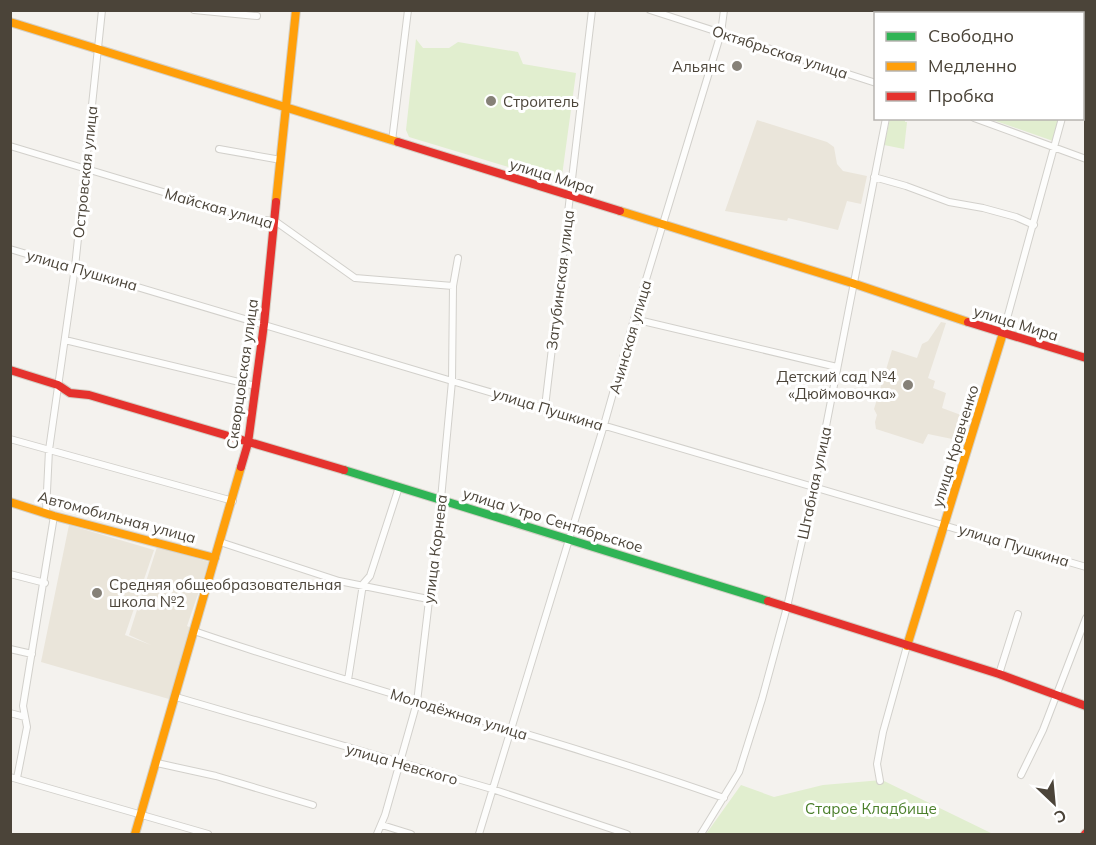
<svg xmlns="http://www.w3.org/2000/svg" width="1096" height="845" viewBox="0 0 1096 845" font-family="Mulish,sans-serif">
	<style>
		.education { fill: #eae5da }
		.green { fill: #e1eecf }
		.lines { fill: none; stroke-linecap: round; stroke-linejoin: round }
		.street-casing { stroke: #d2d0cb; stroke-width: 8 }
		.fast-casing { stroke: #d3cfc5; stroke-width: 10 }
		.slow-casing { stroke: #d3cfc5; stroke-width: 10 }
		.jam-casing { stroke: #d3cfc5; stroke-width: 10 }
		.street { stroke: #fdfdfc; stroke-width: 6 }
		.fast { stroke: #30b455; stroke-width: 8 }
		.slow { stroke: #ff9f0a; stroke-width: 8 }
		.jam { stroke: #e5322d; stroke-width: 8 }
		.poi-dot { fill: #868178; stroke: #fff; stroke-width: 2 }
		.labels { text-anchor: middle; dominant-baseline: central; stroke-width: 6; stroke-linejoin: round; paint-order: stroke }
		.street-label { font-size: 15px; fill: #4b4439; stroke: #fff }
		.poi-label { font-size: 15px; fill: #4b4439; stroke: #fff; text-anchor: end }
		.park-label { font-size: 15px; fill: #4a7f2a; stroke: #fff }
	</style>
	<rect width="100%" height="100%" fill="#f4f2ee"/>
	<path class="education" d="M 757,120 L 827,142 L 834,147 L 837,164 L 843,171 L 867,176 L 861,204 L 847,201 L 838,230 L 788,218 L 787,221 L 725,211 Z
		M 941,322 L 946,323 L 928,378 L 935,381 L 933,388 L 946,393 L 942,408 L 969,418 L 962,441 L 928,434 L 923,444 L 876,429 L 875,422 L 877,415 L 874,409 L 892,350 L 917,358 L 922,344 L 928,341 Z
		M 69,525 L 154,550 L 125,635 L 151,645 L 129,635 L 157,547 L 209,562 L 187,626 L 191,628 L 182,664 L 169,699 L 41,662 Z"/>
	<path class="green" d="M 910,11 L 1039,10 L 1048,13 L 910,13 Z
		M 416,39 L 423,48 L 449,48 L 458,42 L 518,52 L 523,64 L 576,73 L 561,183 L 409,137 L 406,130 Z
		M 890,119 L 905,119 L 905,122 L 907,122 L 904,149 L 884,145 Z
		M 990,119 L 1059,119 L 1053,141 Z
		M 882,780 L 993,834 L 706,834 L 741,785 L 774,797 L 823,785 Z"/>
	<g class="lines">
		<g class="street-casing">
			<path id="street" d="M 194,10 L 257,16
				M 650,10 L 876,83
				M 1055,10 L 1063,14
				M 905,14 L 905,10
				M 1082,33 L 1086,20
				M 974,118 L 1086,159
				M 392,141 L 408,10
				M 10,146 L 253,219 L 275,221 L 355,278 L 453,286
				M 219,149 L 281,160
				M 874,177 L 906,186 L 949,202 L 983,208 L 1016,217 L 1034,225
				M 10,249 L 452,381 L 1086,567
				M 634,319 L 837,367
				M 1003,333 L 1062,118
				M 65,340 L 256,386
				M 545,407 L 592,10
				M 10,439 L 233,501
				M 46,512 L 49,450 L 75,267 L 102,10
				M 220,542 L 339,581 L 428,599
				M 10,574 L 45,583
				M 194,631 C 369,691 549,736 724,798
				M 10,649 L 32,654
				M 999,674 L 1018,614
				M 348,680 L 363,584 L 370,576 L 399,487
				M 176,697 L 492,789 L 627,834
				M 10,713 L 25,717
				M 157,763 L 216,776 L 313,805
				M 1021,775 L 1043,730 L 1086,618
				M 10,777 L 208,834
				M 17,778 L 27,727 L 23,706 L 54,516
				M 880,781 L 877,764 L 883,732 L 907,646
				M 382,825 L 411,834
				M 377,834 L 385,815 L 417,702 L 441,499 L 452,381 L 453,286 L 458,258
				M 479,834 L 604,425 L 634,319 L 721,33 L 724,10
				M 701,834 L 739,772 L 762,699 L 787,607 L 814,488 L 886,118"/>
		</g>
		<g class="fast-casing">
			<path id="fast" d="M 344,470 L 768,601"/>
		</g>
		<g class="slow-casing">
			<path id="slow" d="M 10,22 L 398,142
				M 276,202 L 296,10
				M 620,211 L 852,283 L 968,322
				M 10,502 L 54,516 L 215,558
				M 907,646 L 1003,333
				M 135,834 L 241,467"/>
		</g>
		<g class="jam-casing">
			<path id="jam" d="M 398,142 L 620,211
				M 968,322 L 1086,358
				M 10,370 L 58,385 L 70,393 L 89,395 L 344,470
				M 241,467 L 248,443 L 264,324 L 276,202
				M 768,601 L 999,674 L 1086,706
				M 1085,834 L 1086,833"/>
		</g>
		<use href="#street" class="street"/>
		<use href="#fast" class="fast"/>
		<use href="#slow" class="slow"/>
		<use href="#jam" class="jam"/>
	</g>
	<g class="poi-dot">
		<circle cx="737" cy="66" r="6"/>
		<circle cx="491" cy="101" r="6"/>
		<circle cx="908" cy="385" r="6"/>
		<circle cx="97" cy="593" r="6"/>
	</g>
	<g class="labels">
		<g class="street-label">
			<text transform="translate(780 52) rotate(18)">Октябрьская улица</text>
			<text transform="translate(85 172) rotate(-84)">Островская улица</text>
			<text transform="translate(552 176) rotate(17)">улица Мира</text>
			<text transform="translate(219 208) rotate(16)">Майская улица</text>
			<text transform="translate(82 270) rotate(16)">улица Пушкина</text>
			<text transform="translate(560 280) rotate(-83)">Затубинская улица</text>
			<text transform="translate(1016 323) rotate(17)">улица Мира</text>
			<text transform="translate(630 337) rotate(-74)">Ачинская улица</text>
			<text transform="translate(242 374) rotate(-82)">Скворцовская улица</text>
			<text transform="translate(548 409) rotate(17)">улица Пушкина</text>
			<text transform="translate(955 446) rotate(-73)">улица Кравченко</text>
			<text transform="translate(814 483) rotate(-78)">Штабная улица</text>
			<text transform="translate(117 517) rotate(15)">Автомобильная улица</text>
			<text transform="translate(553 520) rotate(17)">улица Утро Сентябрьское</text>
			<text transform="translate(1014 545) rotate(17)">улица Пушкина</text>
			<text transform="translate(435 549) rotate(-83)">улица Корнева</text>
			<text transform="translate(459 714) rotate(17)">Молодёжная улица</text>
			<text transform="translate(402 764) rotate(16)">улица Невского</text>
		</g>
		<g class="poi-label">
			<text x="725" y="66">Альянс</text>
			<text x="503" y="101" text-anchor="start">Строитель</text>
			<text x="896" y="376">Детский сад №4<tspan x="896" dy="17">«Дюймовочка»</tspan></text>
			<text x="109" y="584" text-anchor="start">Средняя общеобразовательная<tspan x="109" dy="17">школа №2</tspan></text>
		</g>
		<g class="park-label">
			<text x="871" y="808">Старое Кладбище</text>
		</g>
	</g>
	<rect width="1096" height="845" fill="none" stroke="#4b4439" stroke-width="24"/>
	<rect x="874" y="12" width="210" height="108" fill="#ffffff" stroke="#b7b4b0" stroke-width="1.5"/>
	<rect x="886" y="32" width="30" height="9" fill="#30b455" stroke="#b7b4b0" stroke-width="1.5"/>
	<text x="928" y="42" font-size="18" fill="#4b4439">Свободно</text>
	<rect x="886" y="62" width="30" height="9" fill="#ff9f0a" stroke="#b7b4b0" stroke-width="1.5"/>
	<text x="928" y="72" font-size="18" fill="#4b4439">Медленно</text>
	<rect x="886" y="92" width="30" height="9" fill="#e5322d" stroke="#b7b4b0" stroke-width="1.5"/>
	<text x="928" y="102" font-size="18" fill="#4b4439">Пробка</text>
	<g transform="translate(1054 803) rotate(154)" stroke="#ffffff" stroke-width="4.5" paint-order="stroke">
	<path d="M0-4.5L10 22L0 15L-10 22Z" fill="#4b4439"/>
	<text y="-9" font-size="16" font-weight="bold" text-anchor="middle" fill="#4b4439">С</text>
	</g>
</svg>
